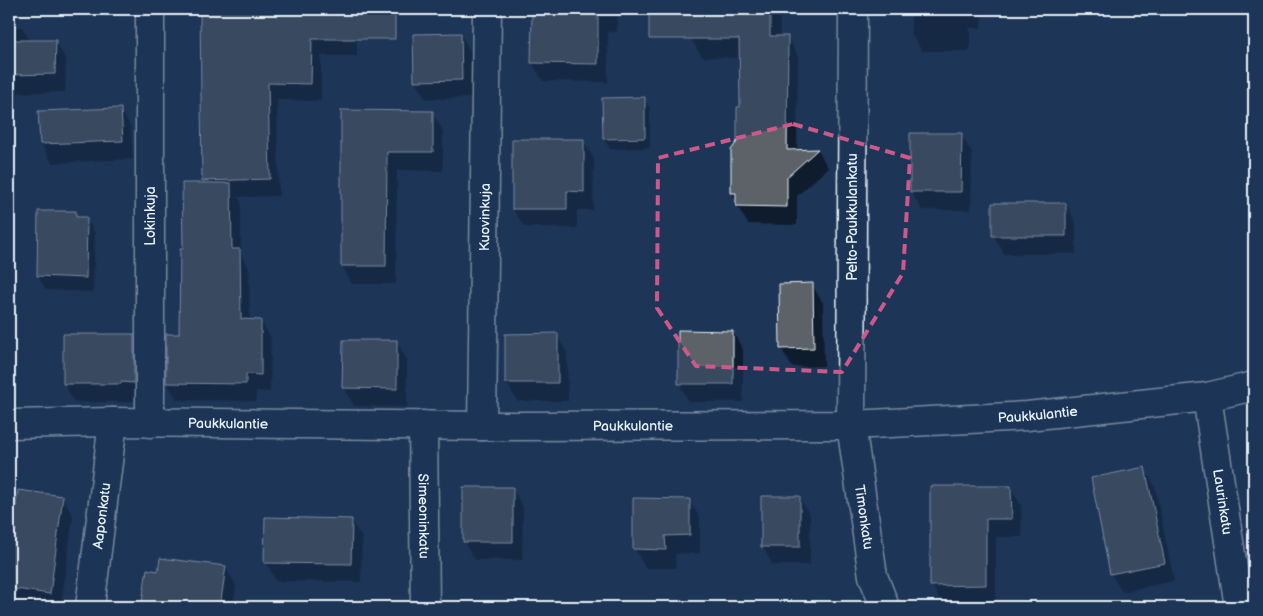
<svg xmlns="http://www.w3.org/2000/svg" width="1263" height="616" viewBox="0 0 1263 616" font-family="'Balsamiq Sans',sans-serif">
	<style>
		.shadow { fill: #0007 }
		.building { fill: #5b6267; stroke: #e8f1f8 }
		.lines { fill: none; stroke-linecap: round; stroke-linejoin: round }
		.minor-casing { stroke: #e8f1f8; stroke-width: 31 }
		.minor { stroke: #1d3557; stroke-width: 28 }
		.marked { fill: none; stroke: #cd598a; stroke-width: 4; stroke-dasharray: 10 6; stroke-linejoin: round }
		.labels { text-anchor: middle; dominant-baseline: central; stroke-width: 4.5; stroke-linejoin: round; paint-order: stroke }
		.street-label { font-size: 14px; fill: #e8f1f8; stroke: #1d3557 }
	</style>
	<rect width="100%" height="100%" fill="#1d3557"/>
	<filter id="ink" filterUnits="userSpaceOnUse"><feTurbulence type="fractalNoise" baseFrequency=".02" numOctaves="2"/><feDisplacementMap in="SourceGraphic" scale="10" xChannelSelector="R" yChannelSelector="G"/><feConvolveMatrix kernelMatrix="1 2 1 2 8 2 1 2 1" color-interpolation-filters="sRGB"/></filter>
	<g filter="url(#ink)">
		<path class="shadow" d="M 202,9 L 357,9 L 357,56 L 321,56 L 321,101 L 277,100 L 279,196 L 238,197 L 241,201 L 241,254 L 249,268 L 250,321 L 261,321 L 271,338 L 270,392 L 256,391 L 256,401 L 177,400 L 167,383 L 181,335 L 185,250 L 206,184 L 204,180 Z
			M 555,9 L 618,9 L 617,32 L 608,32 L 608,82 L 543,81 L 532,63 L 555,13 Z
			M 691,9 L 773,9 L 780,20 L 780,37 L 788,38 L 798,56 L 797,151 L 818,150 L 828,168 L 797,196 L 797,225 L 748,224 L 737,206 L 737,202 L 732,193 L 733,150 L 738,143 L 741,108 L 740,58 L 702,57 L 691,39 Z
			M 911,9 L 982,9 L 981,28 L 970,28 L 970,51 L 922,51 L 911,33 Z
			M 9,27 L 22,27 L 30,42 L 55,41 L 66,60 L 65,92 L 9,93 Z
			M 461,34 L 471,53 L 472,98 L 426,99 L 415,81 Z
			M 644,99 L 650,108 L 650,148 L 610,149 L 604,139 Z
			M 121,109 L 131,128 L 133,159 L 52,163 L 41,144 L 40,113 Z
			M 342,112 L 432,112 L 443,131 L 443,171 L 397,170 L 396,284 L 352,284 L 342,266 Z
			M 961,135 L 972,153 L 971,210 L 922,210 L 911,192 Z
			M 583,141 L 594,159 L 593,210 L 577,210 L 577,228 L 524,227 L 513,209 Z
			M 1066,204 L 1076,223 L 1076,254 L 1004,254 L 994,236 Z
			M 75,212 L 79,219 L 86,219 L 95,233 L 93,292 L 46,290 L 38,276 Z
			M 812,285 L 823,303 L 824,366 L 792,367 L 781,348 Z
			M 733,332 L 743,350 L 743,402 L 689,402 L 679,383 Z
			M 134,335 L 144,353 L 144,401 L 130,401 L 130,402 L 74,402 L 64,384 Z
			M 557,335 L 567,353 L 568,401 L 517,401 L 507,383 Z
			M 397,342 L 407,360 L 407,407 L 354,406 L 344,388 Z
			M 1144,468 L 1155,487 L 1174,581 L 1122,592 L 1111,574 Z
			M 1010,487 L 1021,505 L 1022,537 L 996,537 L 996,604 L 942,604 L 932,585 Z
			M 512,488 L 523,507 L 522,560 L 475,560 L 464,542 Z
			M 19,491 L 63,497 L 73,516 L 61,607 L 28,607 L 17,606 L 9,592 L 9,569 Z
			M 799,497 L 810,515 L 810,565 L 773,565 L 762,546 Z
			M 634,500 L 689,500 L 700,518 L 700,553 L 675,554 L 676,568 L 645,568 L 635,549 Z
			M 351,520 L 362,538 L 361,582 L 276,581 L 266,562 Z
			M 225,567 L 236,585 L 233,607 L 147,607 L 144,602 Z"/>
		<path class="building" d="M 200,9 L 395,9 L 395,39 L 312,39 L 311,84 L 268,83 L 270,179 L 202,181 Z
			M 554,9 L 598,9 L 598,64 L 531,63 L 532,11 L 554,11 Z
			M 649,9 L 770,9 L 770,36 L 788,36 L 787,150 L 818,149 L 787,177 L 787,207 L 736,206 L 736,193 L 731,193 L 731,150 L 737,142 L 737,107 L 740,107 L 739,39 L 649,39 Z
			M 461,33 L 462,80 L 414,81 L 413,34 Z
			M 9,40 L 56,40 L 55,74 L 9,75 Z
			M 645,97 L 645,138 L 603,139 L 602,98 Z
			M 121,108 L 123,141 L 40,144 L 38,111 Z
			M 341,110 L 433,111 L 433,152 L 387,152 L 386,266 L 341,266 Z
			M 910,133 L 962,133 L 961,192 L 910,192 Z
			M 512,139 L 584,139 L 584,192 L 567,191 L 567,209 L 512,209 Z
			M 182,183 L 231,183 L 232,249 L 240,249 L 241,319 L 261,320 L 261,375 L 246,374 L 246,384 L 166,383 L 166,334 L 179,334 L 180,249 L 183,249 Z
			M 992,203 L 1066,203 L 1066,236 L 992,236 Z
			M 38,211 L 76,211 L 76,217 L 87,217 L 86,278 L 37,276 Z
			M 813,283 L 814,348 L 780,349 L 779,284 Z
			M 678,330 L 733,331 L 733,384 L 678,384 Z
			M 558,333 L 558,383 L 505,383 L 505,334 Z
			M 63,334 L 134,334 L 134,383 L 121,382 L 121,384 L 63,384 Z
			M 343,340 L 397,340 L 397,389 L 342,388 Z
			M 1145,467 L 1165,563 L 1110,574 L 1091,478 Z
			M 930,486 L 1011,486 L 1012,519 L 986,519 L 986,585 L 930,586 Z
			M 463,487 L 513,487 L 513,542 L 463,542 Z
			M 18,490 L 63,496 L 50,594 L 9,588 L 9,559 Z
			M 761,496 L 800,496 L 800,547 L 761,547 Z
			M 633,498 L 690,499 L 690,535 L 665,536 L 666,550 L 633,549 Z
			M 265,517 L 352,519 L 351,564 L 264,563 Z
			M 160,558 L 226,566 L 220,607 L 152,607 L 153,604 L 142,602 L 147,569 L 158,571 Z"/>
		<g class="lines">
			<g class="minor-casing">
				<g id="minor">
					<path d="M 150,9 L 150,423"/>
					<path id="s1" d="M 853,9 L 851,425 L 873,576 L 885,607"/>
					<path id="s2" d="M 1207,397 L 1239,607"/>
					<path id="s3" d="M 9,424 L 113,422 L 482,426 L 851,425 L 1027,416 L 1207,397 L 1254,386"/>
					<path id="s4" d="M 423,425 L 425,607"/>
					<path id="s5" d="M 482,426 L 487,9"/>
					<path id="s6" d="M 90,607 L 113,422"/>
				</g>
			</g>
			<use href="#minor" class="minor"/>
		</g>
	</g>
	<path d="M0 0H1263V616H0ZM 793,124 L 910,158 L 903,273 L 842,372 L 696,366 L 657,308 L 658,158 Z" fill="#1d3557" fill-opacity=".55" fill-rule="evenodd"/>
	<path class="marked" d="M 793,124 L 910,158 L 903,273 L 842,372 L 696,366 L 657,308 L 658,158 Z"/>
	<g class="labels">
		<g class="street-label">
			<text transform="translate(150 216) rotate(-90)">Lokinkuja</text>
			<text stroke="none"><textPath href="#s5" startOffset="209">Kuovinkuja</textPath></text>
			<text transform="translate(852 217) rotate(-90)">Pelto-Paukkulankatu</text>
			<text stroke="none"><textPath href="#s3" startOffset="1029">Paukkulantie</textPath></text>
			<text stroke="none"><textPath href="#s3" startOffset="219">Paukkulantie</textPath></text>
			<text stroke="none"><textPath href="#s3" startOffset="624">Paukkulantie</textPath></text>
			<text stroke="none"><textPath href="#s2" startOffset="106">Laurinkatu</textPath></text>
			<text stroke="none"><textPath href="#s6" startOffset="92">Aaponkatu</textPath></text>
			<text stroke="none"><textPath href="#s4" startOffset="91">Simeoninkatu</textPath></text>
			<text stroke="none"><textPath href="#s1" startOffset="509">Timonkatu</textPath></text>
		</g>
	</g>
	<rect width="1263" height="616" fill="none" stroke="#1d3557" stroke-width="30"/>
	<rect x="15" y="15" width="1233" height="586" fill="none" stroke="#e8f1f8" stroke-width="2" filter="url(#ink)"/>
</svg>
